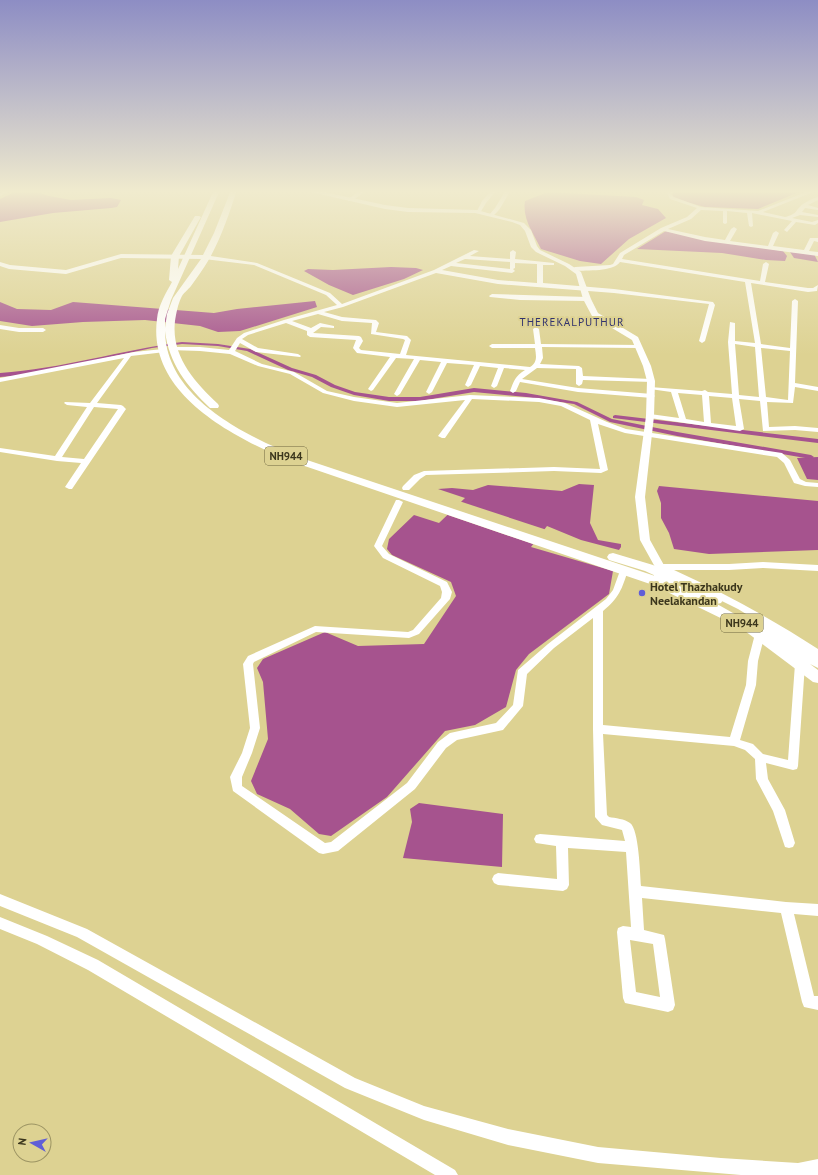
<svg xmlns="http://www.w3.org/2000/svg" width="818" height="1175" viewBox="0 0 818 1175" font-family="'PT Sans',sans-serif">
	<style>
		.water { fill: #a6538e }
		.pier { fill: #ddd292 }
		.lines { fill: none; stroke-linecap: round; stroke-linejoin: round }
		.canal { fill: #a6538e; fill-rule: evenodd }
		.minor { fill: #fff; fill-rule: evenodd }
		.major { fill: #fff; fill-rule: evenodd }
		.highway { fill: #fff; fill-rule: evenodd }
		.poi-dot { fill: #605ed7; stroke: #ddd292; stroke-width: 1.5 }
		.labels { text-anchor: middle; dominant-baseline: central; stroke-width: 4; stroke-linejoin: round; paint-order: stroke }
		.far-neighbourhood-label { font-size: 11px; letter-spacing: 1px; fill: #32336e; stroke: #ddd292 }
		.shield { fill: #ddd292; stroke: #6c653f; stroke-width: 1 }
		.shield-label { font-size: 11px; font-weight: bold; fill: #3b361c }
		.poi-label { font-size: 12px; font-weight: bold; fill: #3b361c; stroke: #ddd292; text-anchor: start }
	</style>
	<rect width="100%" height="100%" fill="#ddd292"/>
	<path class="water" d="M 19,190 L 33,191 L 49,196 L 71,200 L 111,198 L 121,200 L 117,207 L 111,208 L 53,213 L 0,222 L 0,199 Z
		M 680,190 L 804,190 L 758,209 L 705,207 L 679,200 L 672,196 L 673,193 Z
		M 548,192 L 636,197 L 644,200 L 642,205 L 658,209 L 666,218 L 629,239 L 601,264 L 580,261 L 541,249 C 534,234 522,219 525,201 Z
		M 666,231 L 783,251 L 787,256 L 785,261 L 766,260 L 722,253 L 637,249 Z
		M 790,252 L 814,254 L 818,262 L 794,258 Z
		M 391,267 L 416,268 L 423,270 L 404,279 L 353,295 L 329,285 L 304,271 L 308,269 L 333,270 Z
		M 315,301 L 317,307 L 240,331 L 218,332 L 200,326 L 145,320 L 83,322 L 32,326 L 0,321 L 0,302 L 17,309 L 51,310 L 73,302 L 214,313 L 237,309 Z
		M 818,457 L 818,480 L 807,479 L 797,458 Z
		M 579,484 L 594,485 L 590,523 L 598,540 L 621,544 L 621,547 L 619,550 L 581,540 L 547,526 L 531,547 L 613,571 L 609,594 L 529,654 L 516,670 L 506,707 L 475,725 L 445,731 L 387,797 L 331,836 L 319,834 L 290,809 L 257,794 L 251,781 L 268,739 L 263,682 L 257,668 L 263,659 L 325,632 L 358,646 L 424,644 L 456,596 L 451,582 L 392,555 L 387,549 L 389,539 L 414,515 L 439,523 L 465,498 L 438,489 L 452,488 L 473,490 L 488,485 L 562,491 Z
		M 659,486 L 818,501 L 818,550 L 709,554 L 674,549 L 669,533 L 661,518 L 661,503 L 657,491 Z
		M 419,803 L 503,814 L 502,867 L 403,858 L 412,822 L 410,809 Z"/>
	<path class="pier" d="M 459,501 L 547,530 L 536,545 L 445,514 Z"/>
	<g class="lines">
		<path class="canal" d="M 182,342 L 218,344 L 250,349 L 292,368 L 316,375 L 335,385 L 355,392 L 389,397 L 420,397 L 474,388 L 526,393 L 577,402 L 612,419 L 677,432 L 811,455 L 814,457 L 811,459 L 677,436 L 610,422 L 574,404 L 526,397 L 474,392 L 420,401 L 389,401 L 354,395 L 331,387 L 312,377 L 288,370 L 247,351 L 218,346 L 182,344 L 152,348 L 27,375 L 0,377 L 0,373 C 61,369 121,350 182,342 Z
			M 615,415 L 818,439 L 818,443 L 613,418 L 613,416 Z"/>
		<path class="minor" d="M 6,190 L 12,190 L 0,196 L 0,193 Z
			M 361,190 L 367,190 L 352,201 L 348,201 L 348,199 Z
			M 492,190 L 497,190 L 486,203 L 480,213 L 476,213 L 482,201 Z
			M 506,190 L 511,190 L 499,210 L 493,216 L 489,216 L 489,215 L 495,208 Z
			M 671,190 L 677,190 L 671,194 L 674,197 L 701,207 L 758,211 L 811,190 L 818,190 L 763,212 L 785,217 C 798,214 795,210 803,204 C 808,201 813,198 818,197 L 818,200 L 808,205 L 818,208 L 818,210 L 805,208 L 802,212 L 818,215 L 818,217 L 800,215 L 792,218 L 812,222 L 818,220 L 818,223 L 815,225 L 796,222 L 787,232 L 784,230 L 792,221 L 752,213 L 753,226 L 751,227 L 749,226 L 747,213 L 727,211 L 727,223 L 725,224 L 723,223 L 723,211 L 701,210 L 691,219 L 668,229 L 705,237 L 725,240 L 731,229 L 734,227 L 737,229 L 730,241 L 768,246 L 773,233 L 776,231 L 779,233 L 773,246 L 804,250 L 810,238 L 818,238 L 818,242 L 814,241 L 809,251 L 818,252 L 818,256 L 705,241 L 664,231 L 624,255 L 622,259 L 760,281 L 763,264 L 766,262 L 769,264 L 765,282 L 808,288 L 813,288 L 818,285 L 817,291 L 808,292 L 751,283 L 761,344 L 790,348 L 792,301 L 795,299 L 798,301 L 795,383 L 818,387 L 818,391 L 795,387 L 793,403 L 767,402 L 769,427 L 795,426 L 818,428 L 818,432 L 795,430 L 763,431 L 760,401 L 739,399 L 744,429 L 740,431 L 650,418 L 646,416 L 650,414 L 679,418 L 671,392 L 650,389 L 650,387 L 702,391 L 705,390 L 708,392 L 732,394 L 728,342 L 730,322 L 735,323 L 735,341 L 755,343 L 745,282 L 620,262 C 613,272 587,270 575,271 L 572,269 L 575,267 L 610,265 L 613,264 L 620,253 L 661,228 L 687,217 L 697,208 L 670,199 L 667,193 ZM 735,344 L 755,347 L 759,397 L 739,395 ZM 761,348 L 790,351 L 788,400 L 766,397 ZM 678,393 L 702,395 L 704,422 L 686,419 ZM 709,396 L 732,398 L 736,426 L 711,423 Z
			M 474,250 L 479,251 L 470,256 L 510,259 L 510,252 L 513,250 L 516,252 L 515,259 L 554,263 L 554,265 L 543,265 L 543,283 L 614,289 L 713,302 L 715,305 L 705,341 L 702,343 L 699,341 L 709,304 L 614,293 L 498,284 L 436,273 L 343,307 L 324,312 L 342,317 L 376,320 L 379,323 L 376,332 L 407,336 L 411,340 L 406,355 L 530,367 C 538,362 536,355 535,348 L 492,348 L 489,346 L 492,344 L 535,344 L 533,329 L 536,327 L 539,329 L 541,344 L 640,345 L 641,346 L 638,348 L 542,347 L 543,358 L 540,364 L 579,366 L 582,368 L 583,376 L 651,379 L 653,380 L 653,382 L 583,380 L 582,384 L 579,386 L 576,384 L 576,369 L 537,368 L 522,379 L 578,388 L 652,394 L 655,396 L 652,398 L 578,392 L 520,382 L 516,391 L 513,393 L 510,391 C 514,381 515,376 525,370 L 504,368 L 497,386 L 494,388 L 491,386 L 498,368 L 480,366 L 471,385 L 468,387 L 465,385 L 474,365 L 447,363 L 432,392 L 429,394 L 426,392 L 441,362 L 420,360 L 400,394 L 397,396 L 394,394 L 414,359 L 396,358 L 373,390 L 371,391 L 368,389 L 390,357 L 357,353 L 353,348 L 356,340 L 310,337 L 307,335 L 307,331 L 286,323 L 248,335 L 242,339 L 258,348 L 298,354 L 301,356 L 300,357 L 256,352 L 240,343 L 235,351 L 262,364 L 294,372 L 327,391 L 354,397 L 397,403 L 470,395 L 539,398 L 565,403 L 607,422 L 626,429 L 782,453 L 790,460 L 800,479 L 806,482 L 818,483 L 818,487 L 805,486 L 794,483 L 784,463 L 777,457 L 625,433 L 598,424 L 608,470 L 601,473 L 554,471 L 426,475 L 420,479 L 409,490 L 403,490 L 402,488 L 403,486 L 414,475 L 424,471 L 554,467 L 600,469 L 590,420 L 561,406 L 539,402 L 472,399 L 445,438 L 442,438 L 438,436 L 465,400 L 397,407 L 354,401 L 323,393 L 290,374 L 258,366 L 230,354 L 200,351 L 170,350 L 170,348 L 172,347 L 200,347 L 229,350 L 237,338 L 244,333 L 284,320 L 337,305 L 326,295 L 254,265 L 204,259 L 121,258 L 66,274 L 9,269 L 0,266 L 0,262 L 10,265 L 66,270 L 121,254 L 204,255 L 257,263 L 330,293 L 342,304 L 434,270 ZM 465,259 L 510,262 L 510,269 L 456,263 ZM 515,263 L 537,264 L 537,283 L 498,280 L 442,270 L 451,266 L 512,273 L 515,271 L 513,269 L 515,268 ZM 318,314 L 342,321 L 372,323 L 371,334 L 403,339 L 405,340 L 400,354 L 361,350 L 359,348 L 363,341 L 361,337 L 359,336 L 313,333 L 321,327 L 334,328 L 334,326 L 320,323 L 311,328 L 292,321 Z
			M 492,294 L 587,297 L 590,299 L 587,301 L 520,300 L 490,297 L 489,296 Z
			M 0,325 L 19,328 L 43,328 L 46,330 L 43,332 L 19,332 L 0,329 Z
			M 163,349 L 165,350 L 165,352 L 131,356 L 97,403 L 121,405 L 123,406 L 126,409 L 72,489 L 69,489 L 65,487 L 81,463 L 57,461 L 0,452 L 0,448 L 55,456 L 87,407 L 67,405 L 64,403 L 65,402 L 90,403 L 124,358 L 0,382 L 0,378 L 134,352 ZM 94,407 L 118,409 L 84,459 L 62,457 Z
			M 396,500 L 399,500 L 403,502 L 382,546 L 389,554 L 447,582 L 452,592 L 450,599 L 419,634 L 409,638 L 316,632 L 254,662 L 253,664 L 260,728 L 252,753 L 242,777 L 242,786 L 325,843 L 331,842 L 407,783 L 438,742 L 450,733 L 496,723 L 513,705 L 518,670 L 548,644 L 606,599 L 613,590 L 621,568 L 627,568 L 628,570 C 622,589 619,598 603,611 L 603,725 L 730,737 L 746,685 L 748,661 L 755,634 L 757,632 L 763,632 L 765,634 L 758,661 L 756,685 L 740,740 L 753,744 L 763,754 L 788,760 L 795,664 L 797,661 L 803,661 L 805,664 L 798,766 L 797,769 L 793,770 L 766,763 L 768,779 L 785,810 L 795,843 L 793,847 L 789,848 L 785,847 L 773,811 L 756,779 L 755,759 L 745,750 L 734,746 L 603,734 L 607,815 L 609,817 C 615,818 625,819 630,823 C 639,829 640,874 641,886 L 786,902 L 818,904 L 818,916 L 794,914 L 814,996 L 818,996 L 818,1010 L 804,1007 L 802,1002 L 781,913 L 642,898 L 644,930 L 664,935 L 665,939 L 675,1005 L 673,1010 L 668,1012 L 625,1003 L 623,998 L 617,932 L 618,928 L 623,926 L 631,927 L 626,852 L 568,848 L 569,885 L 567,889 L 563,891 L 498,885 L 494,883 L 492,879 L 494,875 L 498,873 L 557,879 L 556,846 L 536,843 L 534,839 L 536,835 L 540,834 L 625,841 L 622,830 L 602,825 L 595,817 L 593,729 L 593,618 L 554,648 L 527,674 L 523,706 L 503,730 L 457,740 L 446,748 L 415,789 L 338,851 L 323,854 L 319,853 L 233,791 L 230,777 L 242,753 L 250,728 L 243,664 L 248,656 L 315,626 L 408,632 L 413,630 L 441,598 L 442,592 L 440,586 L 383,558 L 374,546 ZM 630,940 L 653,944 L 660,997 L 636,992 Z
			M 763,562 L 818,565 L 818,571 L 763,568 L 729,570 L 674,570 C 724,593 772,619 818,649 L 818,658 L 738,609 L 657,569 L 656,567 L 660,564 L 729,564 Z
			M 0,894 L 87,929 L 355,1078 L 424,1106 L 508,1129 L 598,1147 L 721,1158 L 798,1163 L 818,1159 L 818,1175 L 741,1175 L 598,1163 L 508,1145 L 424,1120 L 345,1088 L 77,937 L 0,906 Z
			M 0,917 L 47,936 L 98,960 L 455,1170 L 458,1175 L 435,1175 L 88,970 L 37,944 L 0,929 Z"/>
		<path class="major" d="M 302,190 L 315,190 L 385,205 L 408,208 L 477,210 L 524,223 L 531,230 L 537,246 L 540,250 L 569,264 L 581,272 L 591,299 L 598,313 L 638,337 L 651,366 L 655,381 L 654,416 L 645,497 L 650,540 L 665,567 L 662,585 L 654,585 L 653,582 L 655,567 L 640,540 L 635,497 L 646,416 L 647,381 L 643,366 L 632,340 L 592,316 L 583,299 L 576,274 L 565,266 L 536,252 L 531,247 L 525,231 L 520,225 L 512,222 L 475,213 L 408,212 L 385,209 Z"/>
		<path class="highway" d="M 214,190 L 220,190 L 171,300 L 165,319 L 165,328 L 167,314 L 173,298 L 201,259 L 214,233 L 231,190 L 237,190 C 229,214 221,239 208,261 C 203,269 197,278 191,286 C 188,290 183,293 181,298 C 178,304 176,314 175,321 C 171,356 194,381 218,404 L 219,406 L 218,408 L 210,408 C 187,386 169,364 165,331 C 166,398 245,435 298,457 L 658,577 L 645,571 L 609,560 L 607,557 L 609,554 L 613,553 L 653,565 L 721,597 L 723,600 L 721,603 L 717,604 L 756,626 L 758,623 L 763,621 L 768,623 L 818,656 L 818,668 L 810,664 L 818,670 L 818,683 L 813,682 L 741,628 L 653,585 L 290,461 C 233,437 147,394 157,319 C 158,306 166,293 172,282 L 169,280 L 171,256 L 195,216 L 199,216 L 201,217 L 179,256 L 178,269 Z"/>
	</g>
	<linearGradient id="sky" x2="0" y2="1"><stop stop-color="#8d8dc4"/><stop offset="0.54" stop-color="#f0ebce"/><stop offset="1" stop-color="#f0ebce" stop-opacity="0"/></linearGradient>
	<rect width="818" height="355" fill="url(#sky)"/>
	<circle class="poi-dot" cx="642" cy="593" r="4"/>
	<g class="labels">
		<g class="far-neighbourhood-label">
			<text x="572" y="322">THEREKALPUTHUR</text>
		</g>
		<g class="shield">
			<rect x="265" y="447" width="42" height="18" rx="3"/>
			<rect x="721" y="614" width="42" height="18" rx="3"/>
		</g>
		<g class="shield-label">
			<text x="286" y="456">NH944</text>
			<text x="742" y="623">NH944</text>
		</g>
		<g class="poi-label">
			<text x="650" y="586">Hotel Thazhakudy<tspan x="650" dy="14">Neelakandan</tspan></text>
		</g>
	</g>
	<g transform="translate(32 1143) rotate(278)"><circle r="19" fill="#ddd292" stroke="#9c9463"/>
	<path d="M0-3L7 15L0 10L-7 15Z" fill="#605ed7"/>
	<text y="-6" font-size="11" font-weight="bold" text-anchor="middle" fill="#3b361c">N</text>
	</g>
</svg>
